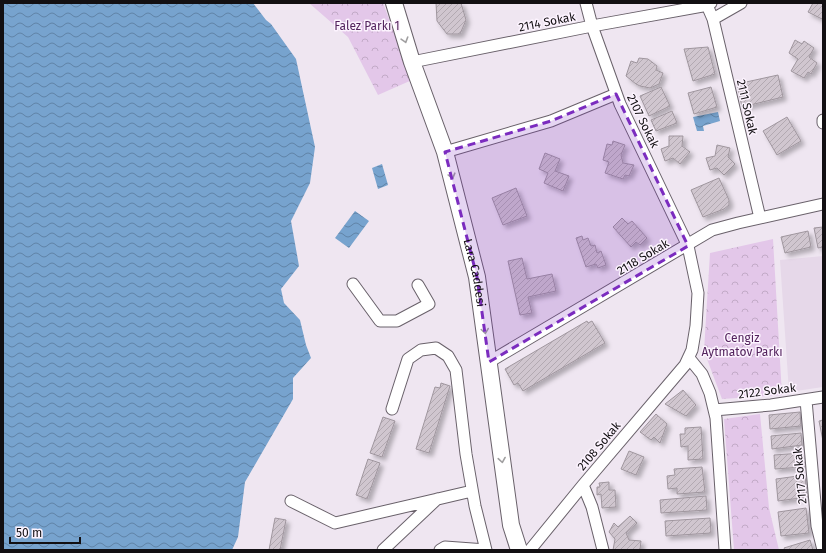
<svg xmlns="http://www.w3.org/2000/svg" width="826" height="553" viewBox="0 0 826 553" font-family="'Fira Sans',sans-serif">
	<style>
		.built { fill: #e6d8e9 }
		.forest { fill: url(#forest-crowns) }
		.water { fill: url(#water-waves) }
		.building { fill: url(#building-hatch); stroke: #9f969e; filter: url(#shadow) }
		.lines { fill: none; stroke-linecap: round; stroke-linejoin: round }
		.street-casing { stroke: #69616a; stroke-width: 13 }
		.secondary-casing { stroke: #69616a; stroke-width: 18 }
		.street { stroke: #fff; stroke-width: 11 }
		.secondary { stroke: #fff; stroke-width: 16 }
		.oneway { stroke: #a09fa0 }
		.marked { fill: #7b2cbf; fill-opacity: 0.2; stroke: #7b2cbf; stroke-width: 3; stroke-dasharray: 8 5; stroke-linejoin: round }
		.labels { text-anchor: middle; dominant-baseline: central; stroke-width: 3; stroke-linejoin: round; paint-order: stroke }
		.street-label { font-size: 12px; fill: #120f12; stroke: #fcf3fe }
		.park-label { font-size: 12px; fill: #53235d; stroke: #fcf3fe }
	</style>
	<defs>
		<pattern id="forest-crowns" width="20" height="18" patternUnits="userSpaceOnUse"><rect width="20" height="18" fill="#e3c7e9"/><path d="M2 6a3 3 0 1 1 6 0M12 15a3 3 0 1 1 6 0" fill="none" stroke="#c2aac7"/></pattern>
		<pattern id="water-waves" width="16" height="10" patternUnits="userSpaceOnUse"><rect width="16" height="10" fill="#77a3ce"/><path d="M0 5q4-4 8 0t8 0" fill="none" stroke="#6083a6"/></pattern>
		<pattern id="building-hatch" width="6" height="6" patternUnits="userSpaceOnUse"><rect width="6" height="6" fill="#d0c6cf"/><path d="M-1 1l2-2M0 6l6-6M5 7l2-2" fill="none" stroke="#b2a9b1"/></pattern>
		<filter id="shadow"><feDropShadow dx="3.5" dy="3.5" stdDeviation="2" flood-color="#0004"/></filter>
	</defs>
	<rect width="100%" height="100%" fill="#efe6f1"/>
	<path class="built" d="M 823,256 L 823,387 L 789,392 L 780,260 Z"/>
	<path class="forest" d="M 309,3 L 383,3 L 412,80 L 378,95 L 348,37 Z
		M 773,239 L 782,395 L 722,399 L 704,351 L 710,253 Z
		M 760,414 L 769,508 L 779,550 L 734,550 L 724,419 Z"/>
	<path class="water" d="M 3,3 L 253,3 L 266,20 L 271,24 L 296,59 L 315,147 L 310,183 L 291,221 L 299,266 L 281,289 L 284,303 L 300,320 L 306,345 L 311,358 L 293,378 L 293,399 L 245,482 L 238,537 L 232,550 L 3,550 Z
		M 718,112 L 720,121 L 703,126 L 704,131 L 697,131 L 693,117 Z
		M 382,164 L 388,185 L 378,189 L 372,168 Z
		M 355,211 L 369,221 L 349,248 L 335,238 Z"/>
	<path class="building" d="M 436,3 L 461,3 L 466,20 L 460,34 L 447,34 L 437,21 Z
		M 813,3 L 823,3 L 823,16 L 822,19 L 808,12 Z
		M 795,40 L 802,44 L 804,41 L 814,48 L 809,57 L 817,63 L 811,74 L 808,72 L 804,78 L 791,71 L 798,59 L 789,53 Z
		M 708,47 L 715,74 L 693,81 L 684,49 Z
		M 639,58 L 648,59 L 657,66 L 656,70 L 663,73 L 659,84 L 650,88 L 640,86 L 636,84 L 626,76 L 631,61 L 637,63 Z
		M 778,75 L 783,97 L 742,107 L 737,84 Z
		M 661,87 L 670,106 L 649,116 L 640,96 Z
		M 711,87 L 717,107 L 694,114 L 688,93 Z
		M 672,111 L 677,123 L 656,131 L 651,120 Z
		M 787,117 L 801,141 L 777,155 L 763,131 Z
		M 669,136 L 683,136 L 682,146 L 690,152 L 680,164 L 673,158 L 665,161 L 661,149 L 669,146 Z
		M 613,141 L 625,145 L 621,155 L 623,163 L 634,165 L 629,176 L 625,175 L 623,179 L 605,173 L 609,162 L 603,160 L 607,144 L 612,145 Z
		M 717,145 L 730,148 L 728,157 L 735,164 L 724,175 L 717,168 L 710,170 L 706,158 L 715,156 Z
		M 545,153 L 560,159 L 555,171 L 569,176 L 563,191 L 544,183 L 548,173 L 539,169 Z
		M 719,178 L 729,200 L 729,205 L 724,209 L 703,217 L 691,190 Z
		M 516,188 L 527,216 L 503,225 L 492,198 Z
		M 622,218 L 628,224 L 632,221 L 647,238 L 640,245 L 636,242 L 631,247 L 613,227 Z
		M 823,227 L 823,247 L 818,248 L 814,228 Z
		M 808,231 L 811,247 L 785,253 L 781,237 Z
		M 582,236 L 583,240 L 588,238 L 591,246 L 595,245 L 597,253 L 601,251 L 606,265 L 598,268 L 596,264 L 586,267 L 576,238 Z
		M 522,258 L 527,279 L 552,274 L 556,291 L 528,297 L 532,313 L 520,315 L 508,261 Z
		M 587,321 L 588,323 L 592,321 L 605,343 L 523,391 L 518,383 L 514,385 L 505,369 Z
		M 441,383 L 450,386 L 429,453 L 416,449 L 435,387 L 440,388 Z
		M 683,390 L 696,405 L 686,416 L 665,404 Z
		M 800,412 L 801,426 L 770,429 L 769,415 Z
		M 656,414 L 667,424 L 660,443 L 654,437 L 651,440 L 640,432 Z
		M 383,417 L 395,421 L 382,457 L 370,453 Z
		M 823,420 L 823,441 L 819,421 Z
		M 701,427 L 703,459 L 688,460 L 688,446 L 681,447 L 680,434 L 685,434 L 685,428 Z
		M 801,433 L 802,445 L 772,449 L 771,436 Z
		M 629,451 L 644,457 L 636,475 L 621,469 Z
		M 802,453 L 803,467 L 775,469 L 774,455 Z
		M 368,459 L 380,463 L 367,499 L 356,495 Z
		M 702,467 L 705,492 L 677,494 L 677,488 L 668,489 L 667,476 L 675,475 L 674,469 Z
		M 805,475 L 807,497 L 778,501 L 776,479 Z
		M 609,482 L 609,490 L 615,490 L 616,507 L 602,508 L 601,494 L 597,495 L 597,487 L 600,487 L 599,483 Z
		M 706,496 L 707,510 L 661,513 L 660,500 Z
		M 806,508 L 809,533 L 781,536 L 778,512 Z
		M 630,516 L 637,523 L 626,533 L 629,540 L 641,541 L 640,550 L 613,550 L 615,539 L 609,532 L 614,523 L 618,527 Z
		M 275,518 L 286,520 L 280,550 L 269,550 Z
		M 710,518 L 711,533 L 666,536 L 665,521 Z
		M 810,540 L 813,550 L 785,550 L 784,548 Z"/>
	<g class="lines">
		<g class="street-casing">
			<path id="street" d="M 706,3 L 713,19 L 760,218
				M 713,19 L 741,3
				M 412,62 L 592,26 L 708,5 L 711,3
				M 823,120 L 823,123
				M 445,152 L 551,121 L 616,94
				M 353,284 L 380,321 L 397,321 L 429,304 L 418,285
				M 689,358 L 702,374 L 710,393 L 716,418 L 725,550
				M 489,362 L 712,230 L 738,223 L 823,204
				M 806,400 L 817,526 L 823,550
				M 392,409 L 408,359 L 421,350 L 436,348 L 448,356 L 456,370 L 466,454 L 475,506 L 486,550
				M 714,410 L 771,405 L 823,397
				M 583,485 L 592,507 L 603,550
				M 291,501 L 335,523 L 472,491
				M 383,550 L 437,499
				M 440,550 L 445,547 L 486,550
				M 530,550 L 583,485 L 685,365 L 692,350 L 696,326 L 698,293 L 688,246 L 620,104 L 592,26 L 586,3"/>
		</g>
		<g class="secondary-casing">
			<g id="secondary">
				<path id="s1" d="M 394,3 L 412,62 L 445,152 L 477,277 L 511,525 L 519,550"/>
			</g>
		</g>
		<use href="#street" class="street"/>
		<use href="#secondary" class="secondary"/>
	</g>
	<defs><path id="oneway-chevron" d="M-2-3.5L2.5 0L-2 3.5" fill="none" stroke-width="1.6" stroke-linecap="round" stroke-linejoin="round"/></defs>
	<g class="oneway">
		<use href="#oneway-chevron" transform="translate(405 40) rotate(73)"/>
		<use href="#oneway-chevron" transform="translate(452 176) rotate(75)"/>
		<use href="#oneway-chevron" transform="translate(485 331) rotate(82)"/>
		<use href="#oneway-chevron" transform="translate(502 460) rotate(81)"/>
	</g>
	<path class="marked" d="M 616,94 L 688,246 L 489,362 L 477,277 L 445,152 L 551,121 Z"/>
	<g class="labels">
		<g class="street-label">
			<text transform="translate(547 22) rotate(-11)">2114 Sokak</text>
			<text transform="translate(747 107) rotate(77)">2111 Sokak</text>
			<text transform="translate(643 121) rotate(64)">2107 Sokak</text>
			<text transform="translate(643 257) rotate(-31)">2118 Sokak</text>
			<text stroke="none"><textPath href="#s1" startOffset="282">Lara Caddesi</textPath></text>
			<text transform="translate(767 391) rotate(-7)">2122 Sokak</text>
			<text transform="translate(599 446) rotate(-50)">2108 Sokak</text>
			<text transform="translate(800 476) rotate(-95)">2117 Sokak</text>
		</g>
		<g class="park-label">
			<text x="367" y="26">Falez Parkı 1</text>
			<text x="742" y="338">Cengiz<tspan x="742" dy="14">Aytmatov Parkı</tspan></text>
		</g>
	</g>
	<rect width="826" height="553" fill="none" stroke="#120f12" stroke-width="8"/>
	<path d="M10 537v6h70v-6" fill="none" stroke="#120f12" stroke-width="2"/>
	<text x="16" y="537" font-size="12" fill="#120f12" stroke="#fcf3fe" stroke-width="3" paint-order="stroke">50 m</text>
</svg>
